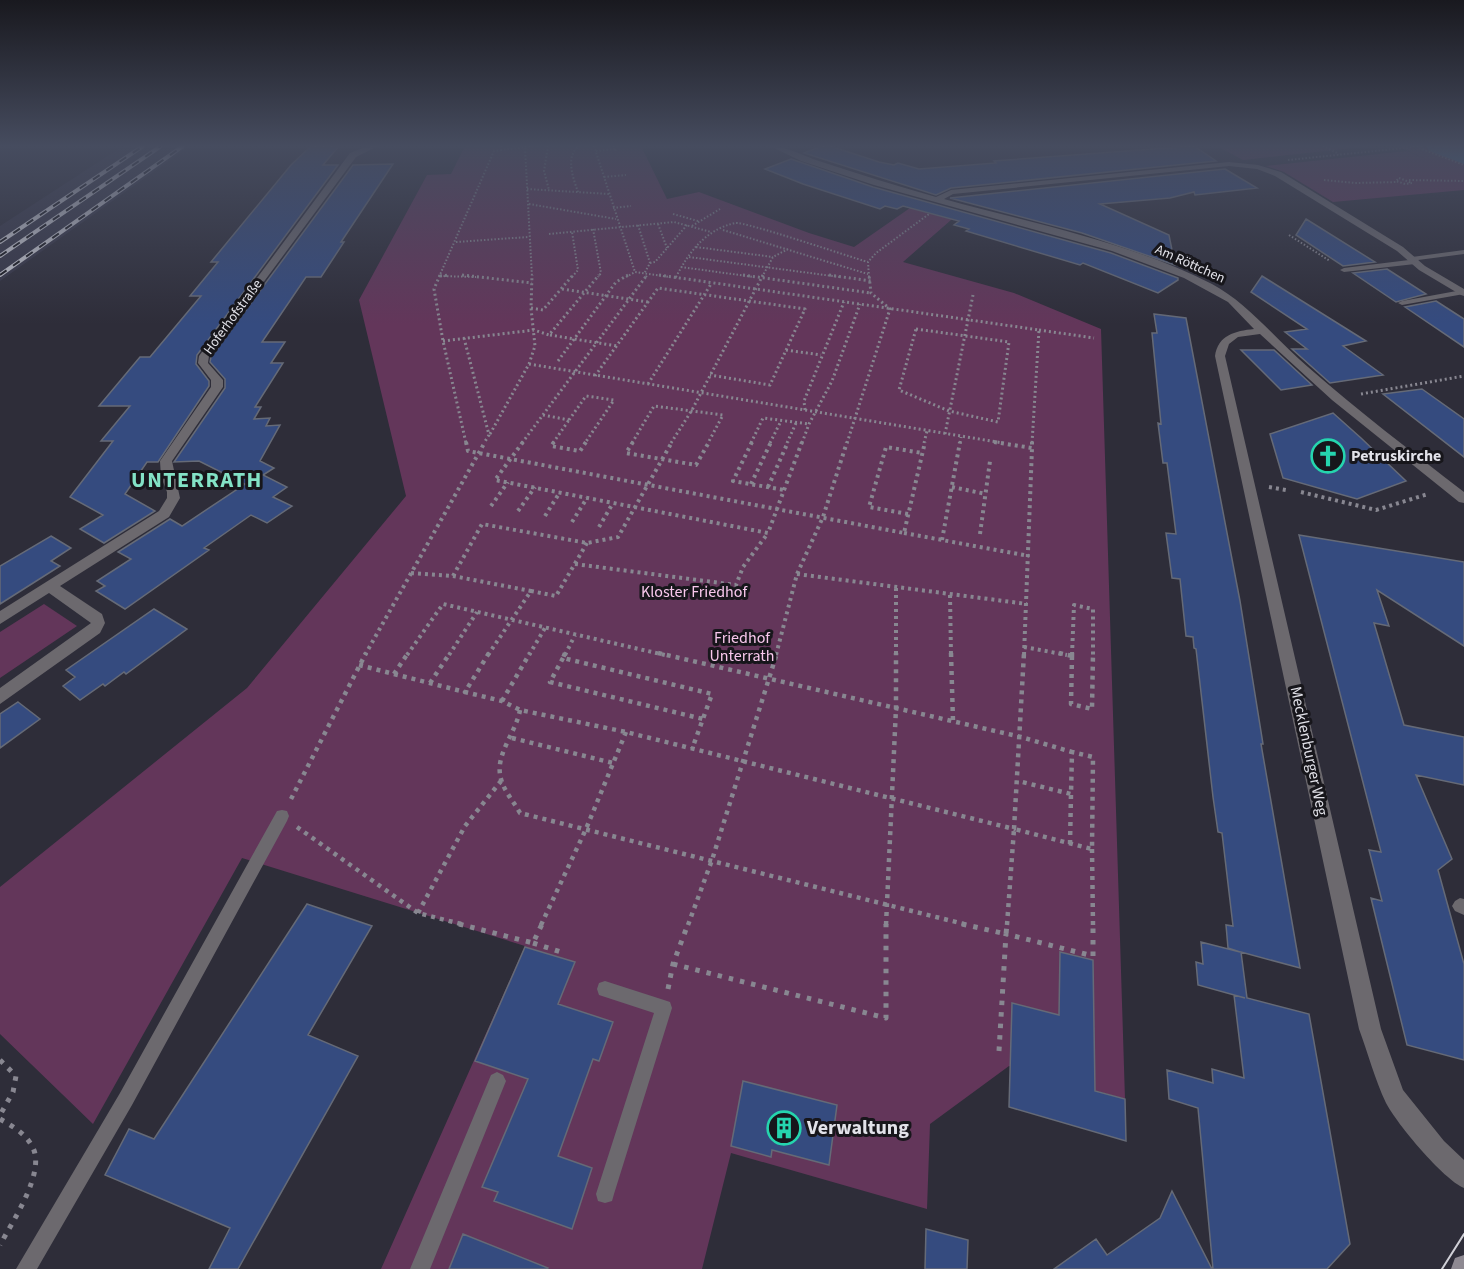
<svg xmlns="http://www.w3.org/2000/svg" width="1464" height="1269" viewBox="0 0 1464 1269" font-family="'Source Sans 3',sans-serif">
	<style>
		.built { fill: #373647 }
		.green { fill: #63365a }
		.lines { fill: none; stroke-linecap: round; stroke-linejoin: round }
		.river { fill: #3b77a2; fill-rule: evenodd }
		.building { fill: #354b7f; stroke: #656a77; stroke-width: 1.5 }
		.path-far4 { stroke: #888791; stroke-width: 2; stroke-dasharray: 1.5 2; stroke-linecap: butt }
		.path-far3 { stroke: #888791; stroke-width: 3; stroke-dasharray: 2 3; stroke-linecap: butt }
		.path-far2 { stroke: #888791; stroke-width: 4; stroke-dasharray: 3 4; stroke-linecap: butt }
		.path-far1 { stroke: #888791; stroke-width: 4.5; stroke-dasharray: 4 5; stroke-linecap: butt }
		.path { stroke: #888791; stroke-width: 5; stroke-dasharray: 4.5 7; stroke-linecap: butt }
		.service { fill: #6c696e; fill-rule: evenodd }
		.minor { fill: #6c696e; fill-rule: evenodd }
		.secondary { fill: #8e8992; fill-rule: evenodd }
		.tram { stroke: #d0d0d7; stroke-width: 2 }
		.rail-casing { stroke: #d0d0d7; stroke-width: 4 }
		.rail { stroke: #17161b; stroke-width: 2; stroke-dasharray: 8; stroke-linecap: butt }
		.labels { text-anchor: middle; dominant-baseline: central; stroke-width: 6; stroke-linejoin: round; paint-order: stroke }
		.far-street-label { font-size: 14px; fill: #e2e2e9; stroke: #17161b }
		.poi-label { font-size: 16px; font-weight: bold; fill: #e2e2e9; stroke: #17161b; text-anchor: start }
		.park-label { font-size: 16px; fill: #f9c8ed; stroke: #17161b }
		.street-label { font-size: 16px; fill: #e2e2e9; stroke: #17161b }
		.near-poi-label { font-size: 20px; font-weight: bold; fill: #e2e2e9; stroke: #17161b; text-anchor: start }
		.district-label { font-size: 22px; font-weight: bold; letter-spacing: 1.5px; fill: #83e2c6; stroke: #17161b }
	</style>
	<rect width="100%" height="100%" fill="#2e2d39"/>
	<path class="built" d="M 123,146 L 190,146 L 0,281 L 0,226 Z"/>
	<path class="green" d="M 465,146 L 641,146 L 667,199 L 699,192 L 809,233 L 854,247 L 920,201 L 959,213 L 903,262 L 1014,293 L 1101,329 L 1125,1099 L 1009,1066 L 930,1124 L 927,1209 L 731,1153 L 702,1269 L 381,1269 L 525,946 L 242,858 L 93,1124 L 0,1034 L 0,887 L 247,688 L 406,496 L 359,300 L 427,175 L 451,174 Z
		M 1217,146 L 1371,146 L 1243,160 Z
		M 1397,146 L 1464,146 L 1464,190 L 1333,202 L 1284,172 L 1266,166 L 1407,151 L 1426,159 Z
		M 44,604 L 77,626 L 0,678 L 0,632 Z"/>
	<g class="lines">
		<path class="river" d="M 1426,146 L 1459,146 L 1464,148 L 1464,164 L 1429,151 Z"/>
	</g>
	<path class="building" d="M 311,146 L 339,146 L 323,165 L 338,165 L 197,355 L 196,364 L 209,381 L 209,386 L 158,462 L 147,462 L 125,494 L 155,511 L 104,543 L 80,529 L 103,515 L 70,497 L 113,441 L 101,441 L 130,406 L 99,406 L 140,357 L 150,357 L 201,296 L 190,296 L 218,262 L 211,262 L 291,165 Z
		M 822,146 L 830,146 L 879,162 L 894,165 L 898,163 L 919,169 L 996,163 L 994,161 L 1194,146 L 1216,161 L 951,188 L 936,195 L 804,153 Z
		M 791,159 L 873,187 L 1111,253 L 1178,278 L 1178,280 L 1158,293 L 1083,263 L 1080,265 L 966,231 L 969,229 L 954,225 L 959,221 L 903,206 L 897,209 L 885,206 L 880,209 L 803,184 L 765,169 Z
		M 393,164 L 341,242 L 344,242 L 321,277 L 306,277 L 262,342 L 285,342 L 271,363 L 283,363 L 255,407 L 261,407 L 254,419 L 270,418 L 266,426 L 280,425 L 260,461 L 274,468 L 263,475 L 287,487 L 273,497 L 292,506 L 267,523 L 251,515 L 204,548 L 209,550 L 125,609 L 96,591 L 105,586 L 97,581 L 131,559 L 118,552 L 170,519 L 182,526 L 245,484 L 199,461 L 174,462 L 225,388 L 225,379 L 210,362 L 211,357 L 353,165 Z
		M 1225,169 L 1257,188 L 1195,195 L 1194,192 L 1170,198 L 1100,204 L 1169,235 L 1175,265 L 1082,233 L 950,198 Z
		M 1306,219 L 1375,262 L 1343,266 L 1296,235 Z
		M 1387,269 L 1426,294 L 1396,302 L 1353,273 Z
		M 1262,276 L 1366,341 L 1343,346 L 1383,375 L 1330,383 L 1292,349 L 1307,349 L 1285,332 L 1307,329 L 1251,292 Z
		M 1436,301 L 1464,319 L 1464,347 L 1405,307 Z
		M 1154,314 L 1186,318 L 1240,601 L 1263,744 L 1261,744 L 1300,968 L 1241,952 L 1247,998 L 1309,1014 L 1350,1244 L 1327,1269 L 1213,1269 L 1198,1108 L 1169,1099 L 1167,1070 L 1213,1083 L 1212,1069 L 1244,1078 L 1234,995 L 1245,998 L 1198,985 L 1196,962 L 1203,964 L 1201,942 L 1240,952 L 1228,948 L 1226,925 L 1233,926 L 1222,833 L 1218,832 L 1213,797 L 1196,649 L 1194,648 L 1193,637 L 1186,636 L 1180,579 L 1172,578 L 1166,533 L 1176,534 L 1167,463 L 1163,463 L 1158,423 L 1161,424 L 1152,333 L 1157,333 Z
		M 1241,350 L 1274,350 L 1312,385 L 1281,390 Z
		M 1422,389 L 1464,419 L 1464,457 L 1383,394 Z
		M 1333,413 L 1361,438 L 1406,481 L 1357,499 L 1283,478 L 1270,434 Z
		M 1299,535 L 1464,562 L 1464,646 L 1377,590 L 1389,626 L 1374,623 L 1404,725 L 1464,737 L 1464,785 L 1416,775 L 1452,859 L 1438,870 L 1464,964 L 1464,1060 L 1407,1045 L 1371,898 L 1382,901 L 1369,850 L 1381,852 Z
		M 51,536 L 71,548 L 51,561 L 60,566 L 0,604 L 0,566 Z
		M 154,609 L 187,629 L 126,674 L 124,672 L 105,686 L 103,684 L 80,700 L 63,686 L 75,677 L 66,670 Z
		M 18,702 L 40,719 L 0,748 L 0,714 Z
		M 307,904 L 372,926 L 308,1035 L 358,1056 L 238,1269 L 209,1269 L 230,1228 L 105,1175 L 129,1129 L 154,1139 Z
		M 525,947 L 575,962 L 558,1004 L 613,1022 L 599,1061 L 593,1059 L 558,1156 L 592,1168 L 572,1229 L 494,1201 L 498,1192 L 482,1187 L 528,1079 L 475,1061 Z
		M 1060,952 L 1093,960 L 1095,1091 L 1125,1099 L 1126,1141 L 1009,1107 L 1012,1003 L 1059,1015 Z
		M 743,1081 L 837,1105 L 829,1165 L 772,1150 L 771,1157 L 731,1146 Z
		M 1172,1191 L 1212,1269 L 1054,1269 L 1096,1239 L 1107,1255 L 1160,1218 Z
		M 926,1229 L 968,1240 L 967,1269 L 925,1269 Z
		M 463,1234 L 548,1268 L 547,1269 L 449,1269 Z"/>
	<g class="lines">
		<path class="path-far4" d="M 501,146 L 501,150 L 537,146
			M 548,146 L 544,171 L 549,190
			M 594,146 L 635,272
			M 614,146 L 616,152
			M 1323,146 L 1339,154
			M 525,148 L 532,277
			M 1419,148 L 1464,165
			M 596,151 L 615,149
			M 1288,160 L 1423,146
			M 604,177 L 626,175
			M 1399,178 L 1412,183 L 1405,184 L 1396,181 Z
			M 1324,180 L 1355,183 L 1398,182
			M 1409,180 L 1464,181
			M 527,189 L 609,194
			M 578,192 C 573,178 565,156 579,146
			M 529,204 L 616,219
			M 613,208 L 631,206
			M 673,214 L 698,221
			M 658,224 L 667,248
			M 638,225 L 650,263 L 644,274
			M 692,226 L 720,209
			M 593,229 L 601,273 L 598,277
			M 723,230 L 868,274
			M 549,234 L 674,222 L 711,232
			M 1289,235 L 1330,261
			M 456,242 L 528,237
			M 696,247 L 773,257
			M 689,257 L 840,277
			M 650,263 L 655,262 L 687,225
			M 681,267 L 754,277
			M 440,276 L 476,277
			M 439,277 L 494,151 L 501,150
			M 572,277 L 578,270 L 572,232
			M 626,277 L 635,272 L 670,277
			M 646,277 L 647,275
			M 676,277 C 689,252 705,230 735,223 C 744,221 850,257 868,262
			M 762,277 L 773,257 L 788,249
			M 869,277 L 868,262 L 876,253 L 929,214"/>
		<path class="path-far3" d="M 440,275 L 434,289 L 443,341 L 466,443
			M 462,275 L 532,283
			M 659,275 L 1039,330 L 1032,443
			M 743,275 L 871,293
			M 829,275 L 871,281
			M 440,276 L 450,275
			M 675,278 L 676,275
			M 562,289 L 648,302
			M 531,308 L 543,310 L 573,275
			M 916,329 L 1009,342 L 998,422 L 949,411 L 899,390 Z
			M 1039,330 L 1094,338
			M 550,335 L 617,346
			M 464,338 L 489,435 L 484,443
			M 443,341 L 534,330 L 549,335 L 599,275
			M 786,350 L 821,355
			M 558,361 L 616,282 L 628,275
			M 529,364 L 1003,443
			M 595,376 L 658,288 L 805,309 L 770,385 L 710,375
			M 648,384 L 711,284
			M 1361,394 L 1464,376
			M 805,410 L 804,401 L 844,302
			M 543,415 L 569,420
			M 569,420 L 586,396 L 614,400 L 585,443
			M 490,434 L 529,364 L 535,346 L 531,308 L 532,275
			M 945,434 L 973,295
			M 522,443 L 647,275
			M 553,443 L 569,420
			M 632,443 L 654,406 L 723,415 L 708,443
			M 671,443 L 692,410 L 763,275
			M 751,443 L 763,418 L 809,424
			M 770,443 L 781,421
			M 787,443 L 796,423
			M 802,443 L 809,424 L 832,381 L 860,304
			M 847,443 L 890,309 L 871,293 L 869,275
			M 924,443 L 927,431
			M 960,443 L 961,437"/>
		<path class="path-far2" d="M 466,442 L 468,451 L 904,533 L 925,442
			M 523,442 L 495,480 L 768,533 L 802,442
			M 554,442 L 551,446 L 580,451 L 586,442
			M 633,442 L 626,453 L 696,465 L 709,442
			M 752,442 L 733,481 L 784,490
			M 994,442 L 1032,448 L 1032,442
			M 751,484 L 771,442
			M 768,487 L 788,442
			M 952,487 L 986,494
			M 1269,487 L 1286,490
			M 1301,492 L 1376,510 L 1428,494
			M 491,506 L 508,482
			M 518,511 L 535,487
			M 908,514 L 869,507 L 886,447 L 922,453
			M 545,516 L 560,492
			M 572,522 L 587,498
			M 599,527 L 613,503
			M 904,533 L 1029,556
			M 980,534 L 990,461
			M 942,540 L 960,442
			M 575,564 L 736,585 L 743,567 L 768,533
			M 411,573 L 453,576 L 531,591
			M 797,574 L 1027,604
			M 453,576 L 482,524 L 587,543 L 618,537 L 672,442
			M 896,588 L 896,655
			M 950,595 L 951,655
			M 1024,647 L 1067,655
			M 365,655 L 485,442
			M 407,655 L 443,604 L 665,655
			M 449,655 L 477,612
			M 488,655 L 531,591 L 556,596 L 587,543
			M 529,655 L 545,628
			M 565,655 L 575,635
			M 776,655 L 797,574 L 823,517 L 847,442
			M 1024,655 L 1032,448
			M 1072,655 L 1074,605 L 1093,609 L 1093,655"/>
		<path class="path-far1" d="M 489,653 L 465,692 L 502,701 L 520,710 L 626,732 L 1014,829 L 1024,653
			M 565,653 L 563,658 L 712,694 L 692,749
			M 658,653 L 1021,737 L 1072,752
			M 951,653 L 953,721
			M 1059,653 L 1072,656
			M 1072,656 L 1071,704 L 1092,709 L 1093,653
			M 1072,656 L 1072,653
			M 563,658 L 550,682 L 703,719
			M 359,665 L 394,674 L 408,653
			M 394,674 L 465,692
			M 430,683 L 450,653
			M 502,701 L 530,653
			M 520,710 C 516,733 494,755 501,779 C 504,791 514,802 520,813 L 968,925
			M 512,738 L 613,763
			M 291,799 L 366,653
			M 297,827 L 418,913 L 465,925
			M 1070,844 L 1071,794
			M 1092,849 L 1093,925
			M 418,913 L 465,826 L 501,781
			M 541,925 L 586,829 L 626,732
			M 688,925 L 712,860 L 777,653
			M 886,925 L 896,708 L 896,653
			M 1007,925 L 1014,829 L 1092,849 L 1093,757 L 1072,752 L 1071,794 L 1018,781"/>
		<path class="path" d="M 459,924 L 533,943 L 542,924
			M 962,924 L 1006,934 L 1007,924
			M 533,943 L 561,952
			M 673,964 L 886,1018 L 886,924
			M 668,989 L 673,964 L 688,924
			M 999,1051 L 1006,934 L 1093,956 L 1093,924
			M 0,1060 L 16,1076 L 13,1092 L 0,1115
			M 0,1119 C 12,1126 25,1133 32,1146 C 47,1171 12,1222 0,1245"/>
		<path class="service" d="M 1464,250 L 1464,254 L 1418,260 L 1419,262 L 1415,264 L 1344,272 L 1340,270 L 1344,268 L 1409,260 L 1409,257 L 1412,257 Z
			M 1462,290 L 1464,290 L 1464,294 L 1402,305 L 1398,303 L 1402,301 Z
			M 282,810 L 287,811 L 289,816 L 287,821 L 132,1105 L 37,1269 L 16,1269 L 120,1093 L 277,811 Z
			M 1460,898 L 1464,899 L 1464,915 L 1455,911 L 1452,906 L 1455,901 Z
			M 605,981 L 664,1000 L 670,1002 L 672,1008 L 614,1194 L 612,1201 L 605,1203 L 598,1201 L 596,1194 L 654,1013 L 599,995 L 597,989 L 599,983 Z
			M 497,1072 L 503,1075 L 506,1081 L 430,1269 L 410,1269 L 491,1075 Z"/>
		<path class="minor" d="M 368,146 L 378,146 L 356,157 L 209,356 L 208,363 L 223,380 L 223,387 L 172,461 L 180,498 L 169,517 L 60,586 L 102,614 L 105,623 L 100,633 L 0,704 L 0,688 L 91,623 L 49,593 L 0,624 L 0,611 L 159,511 L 167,498 L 167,492 L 161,477 L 160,461 L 211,387 L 211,380 L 198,363 L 199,356 L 350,153 Z
			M 770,146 C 787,146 803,156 819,161 C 858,174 897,186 936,197 L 951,190 L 1229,162 L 1258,165 L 1281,172 L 1403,247 L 1425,266 L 1464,289 L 1464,296 L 1461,295 L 1419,270 L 1397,251 L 1275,176 L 1257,169 L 1229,166 L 953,194 L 944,199 C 1031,223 1133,243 1212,284 C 1248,303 1277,341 1308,367 C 1358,411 1411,451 1464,492 L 1464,503 L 1459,502 L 1332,400 L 1260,334 L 1238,337 L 1229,344 L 1225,356 L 1381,1029 L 1403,1090 L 1444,1141 L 1464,1160 L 1464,1188 C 1443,1179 1397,1124 1386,1103 C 1375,1080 1368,1053 1359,1029 L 1215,356 C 1218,335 1235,331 1254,329 L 1228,302 L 1184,278 L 1112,251 L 874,185 L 801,161 Z"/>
		<path class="secondary" d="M 1464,1255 L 1464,1269 L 1451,1269 L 1455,1258 Z"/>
		<path class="tram" d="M 1442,1269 L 1464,1234"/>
		<g class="rail-casing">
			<path id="rail" d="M 0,242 L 143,146
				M 0,256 L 161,146
				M 0,275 L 183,146"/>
		</g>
		<use href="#rail" class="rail"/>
	</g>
	<linearGradient id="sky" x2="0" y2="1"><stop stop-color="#19191f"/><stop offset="0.45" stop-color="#464c5f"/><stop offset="1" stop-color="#464c5f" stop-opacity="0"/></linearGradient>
	<rect width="1464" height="324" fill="url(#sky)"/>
	<defs>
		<g id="church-ring" transform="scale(1.725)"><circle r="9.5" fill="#17161b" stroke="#25d5ae" stroke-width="1.5"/><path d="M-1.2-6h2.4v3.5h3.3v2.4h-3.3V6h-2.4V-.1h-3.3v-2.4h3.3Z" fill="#25d5ae"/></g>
		<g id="building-ring" transform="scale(1.725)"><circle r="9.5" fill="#17161b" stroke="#25d5ae" stroke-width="1.5"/><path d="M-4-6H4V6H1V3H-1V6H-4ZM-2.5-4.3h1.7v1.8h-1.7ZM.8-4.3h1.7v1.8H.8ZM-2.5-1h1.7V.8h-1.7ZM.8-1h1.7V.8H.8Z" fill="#25d5ae"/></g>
	</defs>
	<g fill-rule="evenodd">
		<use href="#church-ring" x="1328" y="456"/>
		<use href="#building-ring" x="784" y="1128"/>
	</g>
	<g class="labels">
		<g class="far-street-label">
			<text transform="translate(1190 264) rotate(24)">Am Röttchen</text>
			<text transform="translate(233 317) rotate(-54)">Hoferhofstraße</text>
		</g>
		<g class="poi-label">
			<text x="1351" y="456">Petruskirche</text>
		</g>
		<g class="park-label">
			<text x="694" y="592">Kloster Friedhof</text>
			<text x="742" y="638">Friedhof<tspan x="742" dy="18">Unterrath</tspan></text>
		</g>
		<g class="street-label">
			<text transform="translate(1309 751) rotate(78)">Mecklenburger Weg</text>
		</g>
		<g class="near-poi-label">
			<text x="807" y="1128">Verwaltung</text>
		</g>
		<g class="district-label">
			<text x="197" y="480">UNTERRATH</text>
		</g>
	</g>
</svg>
